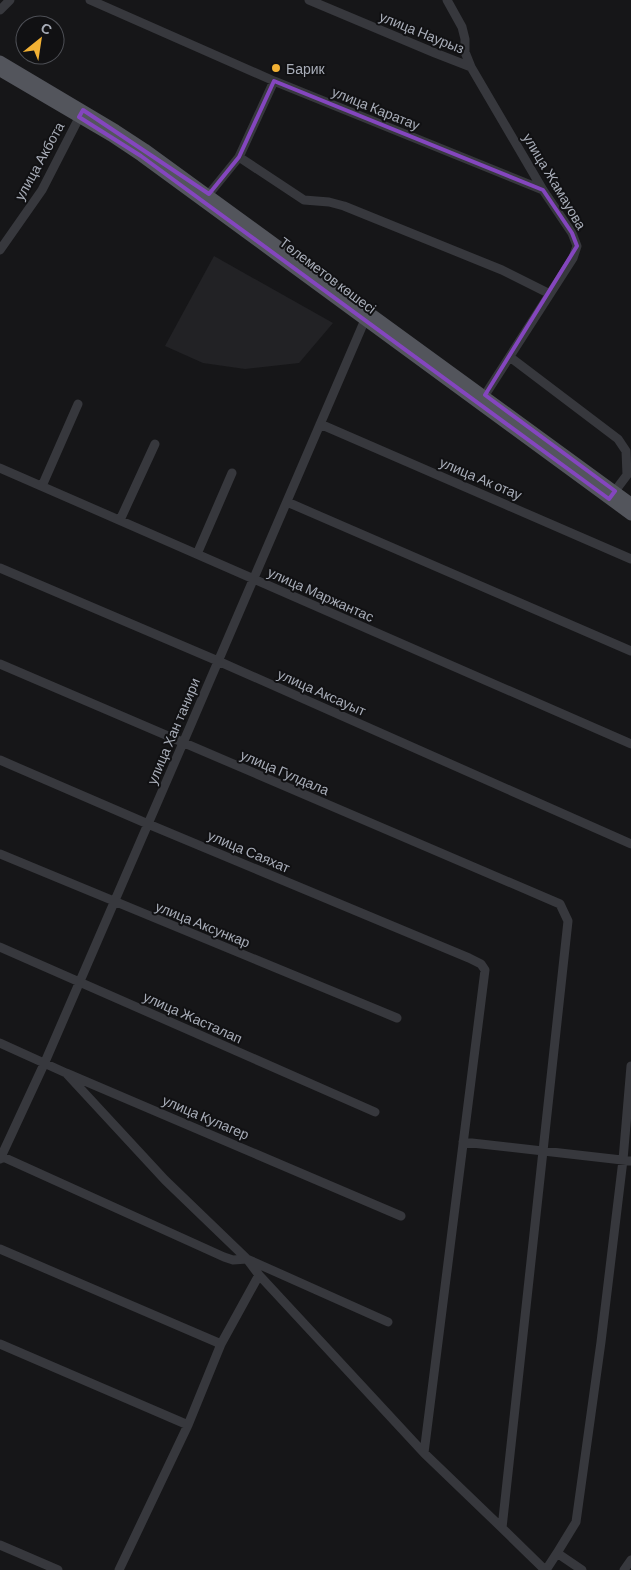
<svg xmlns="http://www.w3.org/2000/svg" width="631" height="1570" viewBox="0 0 631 1570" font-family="Barlow,sans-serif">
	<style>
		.built { fill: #222225 }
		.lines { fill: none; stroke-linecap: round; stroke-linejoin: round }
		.minor { stroke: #37383d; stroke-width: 9 }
		.major { stroke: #53555c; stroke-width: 11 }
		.marked { fill: none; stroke: #8446be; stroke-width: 4; stroke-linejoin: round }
		.poi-dot { fill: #f2b134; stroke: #111113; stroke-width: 2 }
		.labels { text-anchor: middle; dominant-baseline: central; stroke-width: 4; stroke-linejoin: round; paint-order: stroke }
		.street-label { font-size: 14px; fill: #a8adb8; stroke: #111113 }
		.poi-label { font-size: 14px; fill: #a8adb8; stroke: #111113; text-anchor: start }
	</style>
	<rect width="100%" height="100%" fill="#161618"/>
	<path class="built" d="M 214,256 L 333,323 L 299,363 L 245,369 L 203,363 L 165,346 Z"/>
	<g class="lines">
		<path class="minor" d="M 90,0 L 274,81 L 543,190
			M 309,0 L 435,53 L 471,67
			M 447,0 L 462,27 L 465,39 L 465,52 L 471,67 L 543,190 L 572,233 L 577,246 L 573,258 L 485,395
			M 0,10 L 10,0
			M 239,157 L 304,200 L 329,202 L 344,206 L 502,270 L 550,294
			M 209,194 L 239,157 L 274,81
			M 0,250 L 42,190 L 82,112
			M 510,357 L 618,439 L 626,451 L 627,475
			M 320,424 L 631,559
			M 0,468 L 631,744
			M 42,486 L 78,404
			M 612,495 L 630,471
			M 287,502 L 631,651
			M 120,520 L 155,444
			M 197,554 L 232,473
			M 0,568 L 218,661 L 631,844
			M 0,664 L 560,904 L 568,921 L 502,1528 L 545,1570
			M 0,760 L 148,824 L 469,958 L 481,964 L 485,970 L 424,1453
			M 0,854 L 397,1018
			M 0,947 L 375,1112
			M 0,1043 L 66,1073 L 401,1216
			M 66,1073 L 165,1180 L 247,1259 L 259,1275 L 424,1453 L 502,1528
			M 463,1142 L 631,1161
			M 1,1156 L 224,1257 L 233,1260 L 247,1259 L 388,1322
			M 0,1159 L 45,1062 L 183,743 L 367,315
			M 0,1249 L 221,1344
			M 0,1344 L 188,1425
			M 0,1545 L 58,1570
			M 557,1553 L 576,1522 L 601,1342 L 623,1160 L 631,1066
			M 119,1570 L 188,1425 L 221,1344 L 259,1275
			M 546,1570 L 557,1553 L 582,1570
			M 624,1570 L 631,1560"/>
		<path class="major" d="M 0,61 L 116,130 L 145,149 L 631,503
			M 0,71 L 111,136 L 141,156 L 631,515"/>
	</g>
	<path class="marked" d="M 274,81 L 543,190 L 572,233 L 577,246 L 485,395 L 615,491 L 609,499 L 141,156 L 79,117 L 83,110 L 209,194 L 239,157 Z"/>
	<circle class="poi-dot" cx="276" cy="68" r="5"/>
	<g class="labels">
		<g class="street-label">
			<text transform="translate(422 32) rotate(22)">улица Наурыз</text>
			<text transform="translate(376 108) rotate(22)">улица Каратау</text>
			<text transform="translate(39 161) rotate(-61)">улица Акбота</text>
			<text transform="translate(555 181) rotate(59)">улица Жамауова</text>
			<text transform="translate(328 275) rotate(37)">Төлеметов көшесі</text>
			<text transform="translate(481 478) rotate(23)">улица Ак отау</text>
			<text transform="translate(321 594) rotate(24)">улица Маржантас</text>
			<text transform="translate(322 692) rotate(24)">улица Аксауыт</text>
			<text transform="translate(173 731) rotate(-67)">улица Хан танири</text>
			<text transform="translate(285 772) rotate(23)">улица Гулдала</text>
			<text transform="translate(249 851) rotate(23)">улица Саяхат</text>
			<text transform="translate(203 924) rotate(22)">улица Аксункар</text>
			<text transform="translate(193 1017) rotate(24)">улица Жасталап</text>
			<text transform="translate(206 1117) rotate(23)">улица Кулагер</text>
		</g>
		<g class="poi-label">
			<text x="286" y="68">Барик</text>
		</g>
	</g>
	<g transform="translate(40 40) rotate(30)"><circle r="24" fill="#111113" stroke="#4d4f55"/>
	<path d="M0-4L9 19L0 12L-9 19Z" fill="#f2b134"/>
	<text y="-8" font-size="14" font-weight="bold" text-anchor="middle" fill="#a8adb8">С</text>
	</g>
</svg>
